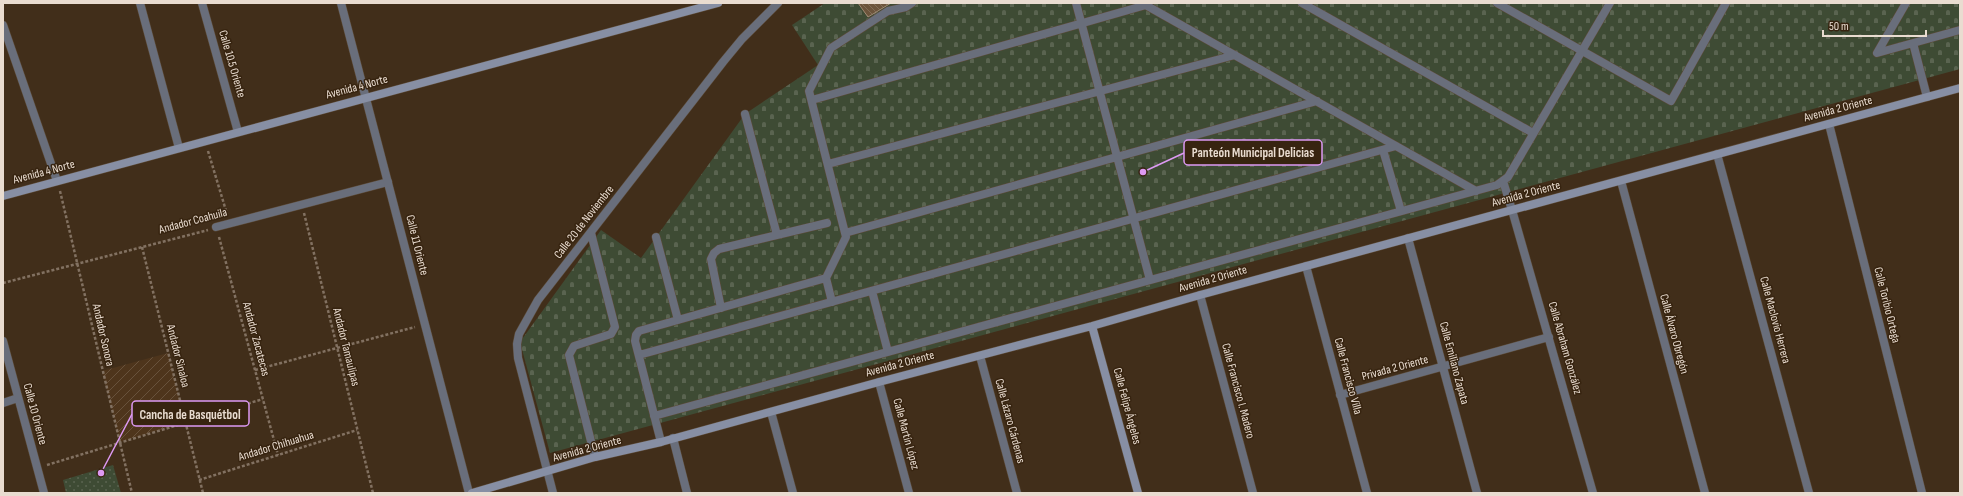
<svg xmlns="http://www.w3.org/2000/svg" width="1963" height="496" viewBox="0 0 1963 496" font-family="'Sofia Sans Condensed',sans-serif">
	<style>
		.industrial { fill: url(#industrial-furrows) }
		.grass { fill: url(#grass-dots) }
		.cemetery { fill: url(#cemetery-stones) }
		.building { fill: url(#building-back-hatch); stroke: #a08973 }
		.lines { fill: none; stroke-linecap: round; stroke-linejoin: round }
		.lane-casing { stroke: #5c4a37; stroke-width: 9 }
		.street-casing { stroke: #5c4a37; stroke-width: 9 }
		.secondary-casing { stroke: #5c4a37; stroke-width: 9 }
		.path { stroke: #827161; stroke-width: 2.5; stroke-dasharray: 3 2; stroke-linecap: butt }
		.lane { stroke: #696e7b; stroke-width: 8 }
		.street { stroke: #696e7b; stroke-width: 8 }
		.secondary { stroke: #878fa4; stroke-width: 8 }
		.labels { text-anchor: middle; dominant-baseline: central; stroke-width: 3; stroke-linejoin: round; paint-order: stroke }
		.street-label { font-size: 12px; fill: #e9dcd0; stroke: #372410 }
		.leader { fill: none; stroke: #dd99f3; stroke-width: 1.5 }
		.callout-dot { fill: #dd99f3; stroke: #372410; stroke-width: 1.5 }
		.callout { fill: #372410; stroke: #dd99f3; stroke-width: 1.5 }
		.callout-label { font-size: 13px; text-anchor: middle; font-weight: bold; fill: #e9dcd0 }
	</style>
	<defs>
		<pattern id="industrial-furrows" width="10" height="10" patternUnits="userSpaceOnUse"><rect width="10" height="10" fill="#4e351c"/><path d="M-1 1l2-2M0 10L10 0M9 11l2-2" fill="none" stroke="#68523c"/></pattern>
		<pattern id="grass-dots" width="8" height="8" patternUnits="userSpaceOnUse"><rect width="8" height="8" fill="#3e4b34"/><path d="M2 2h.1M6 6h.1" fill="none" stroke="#5a6450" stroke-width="1.8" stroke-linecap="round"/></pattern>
		<pattern id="cemetery-stones" width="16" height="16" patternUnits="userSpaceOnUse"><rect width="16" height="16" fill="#3e4b34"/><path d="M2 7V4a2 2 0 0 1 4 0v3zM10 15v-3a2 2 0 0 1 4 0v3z" fill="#5a6450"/></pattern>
		<pattern id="building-back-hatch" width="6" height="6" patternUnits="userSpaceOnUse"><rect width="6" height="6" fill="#6c543b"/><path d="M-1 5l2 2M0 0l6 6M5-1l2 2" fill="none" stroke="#816c56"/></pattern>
	</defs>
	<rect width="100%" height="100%" fill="#412e1a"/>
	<path class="industrial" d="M 168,353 L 185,422 L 120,442 L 102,371 Z"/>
	<path class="grass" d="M 113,465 L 121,493 L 66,493 L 63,480 Z"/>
	<path class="cemetery" d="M 825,3 L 1960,3 L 1960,69 L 550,453 L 520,342 L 601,230 L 641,258 L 745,114 L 818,65 L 792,25 Z"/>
	<path class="building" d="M 858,3 L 891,3 L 868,17 Z"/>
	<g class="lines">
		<g class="lane-casing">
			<path id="lane" d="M 140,3 L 179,148
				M 1076,3 L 1150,280
				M 1142,3 L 1476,191
				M 1302,3 L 1533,133
				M 1497,3 L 1671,101 L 1726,3
				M 1906,3 L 1877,53 L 1960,30
				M 3,25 L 57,181
				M 1913,43 L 1927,97
				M 812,100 L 1146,5
				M 745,114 L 777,235
				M 1383,150 L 1401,211
				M 828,164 L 1235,55
				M 1503,181 L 1512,210
				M 216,227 L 388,182
				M 591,233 L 615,327 L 611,334 L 574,346 L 569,355 L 595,457
				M 845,233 L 1317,101
				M 656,237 L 678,320
				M 872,291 L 888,352
				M 832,302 L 826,278 L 846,237 L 809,91 L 831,48 L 888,11 L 906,7 L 912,3
				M 721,308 L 711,259 L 714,253 L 719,249 L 827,223
				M 639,355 L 1396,146
				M 654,416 L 1497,185 L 1508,177 L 1610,3
				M 661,442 L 635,341 L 636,335 L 639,331 L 826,278"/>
		</g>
		<g class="street-casing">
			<path id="street" d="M 202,3 L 238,132
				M 341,3 L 469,493
				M 1829,124 L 1922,493
				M 1717,154 L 1809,493
				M 1621,181 L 1705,493
				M 1512,210 L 1593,493
				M 1408,238 L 1477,493
				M 1306,266 L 1367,493
				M 1200,295 L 1253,493
				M 3,341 L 44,493
				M 980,356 L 1017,493
				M 879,382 L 909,493
				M 1340,395 L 1549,337
				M 3,403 L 18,398
				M 771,412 L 793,493
				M 673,438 L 687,493
				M 553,493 L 518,358 L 517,344 L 519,334 L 538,300 L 723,62 L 742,39 L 778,3"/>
		</g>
		<g class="secondary-casing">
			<path id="secondary" d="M 3,196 L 718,3
				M 1092,326 L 1138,493
				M 472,493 L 595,457 L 661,442 L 879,382 L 1092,326 L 1200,295 L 1960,88"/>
		</g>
		<path class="path" d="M 208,151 L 227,214
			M 60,191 L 132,493
			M 304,213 L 373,493
			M 219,237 L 278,455
			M 142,247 L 203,493
			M 3,283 L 208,230
			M 255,370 L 415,327
			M 47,465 L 263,399
			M 199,480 L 357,430"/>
		<use href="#lane" class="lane"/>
		<use href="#street" class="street"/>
		<use href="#secondary" class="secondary"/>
	</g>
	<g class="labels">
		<g class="street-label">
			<text transform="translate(232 64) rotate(74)">Calle 10.5 Oriente</text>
			<text transform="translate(357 87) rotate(-15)">Avenida 4 Norte</text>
			<text transform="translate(1838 109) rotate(-15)">Avenida 2 Oriente</text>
			<text transform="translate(44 172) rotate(-15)">Avenida 4 Norte</text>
			<text transform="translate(1526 194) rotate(-15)">Avenida 2 Oriente</text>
			<text transform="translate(193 221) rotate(-15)">Andador Coahuila</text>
			<text transform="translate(584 222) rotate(-52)">Calle 20 de Noviembre</text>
			<text transform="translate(417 245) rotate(76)">Calle 11 Oriente</text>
			<text transform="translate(1213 279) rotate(-16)">Avenida 2 Oriente</text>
			<text transform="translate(1887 305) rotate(76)">Calle Toribio Ortega</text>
			<text transform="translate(1775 320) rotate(75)">Calle Maclovio Herrera</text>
			<text transform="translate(1674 334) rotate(75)">Calle Álvaro Obregón</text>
			<text transform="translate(103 335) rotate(77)">Andador Sonora</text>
			<text transform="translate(256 339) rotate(75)">Andador Zacatecas</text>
			<text transform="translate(346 347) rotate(76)">Andador Tamaulipas</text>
			<text transform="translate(1565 348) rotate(74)">Calle Abraham González</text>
			<text transform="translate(178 356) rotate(76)">Andador Sinaloa</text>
			<text transform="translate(1454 363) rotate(75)">Calle Emiliano Zapata</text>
			<text transform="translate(900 364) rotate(-15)">Avenida 2 Oriente</text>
			<text transform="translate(1395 368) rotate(-15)">Privada 2 Oriente</text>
			<text transform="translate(1348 376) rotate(75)">Calle Francisco Villa</text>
			<text transform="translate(1238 391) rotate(75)">Calle Francisco I. Madero</text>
			<text transform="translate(1127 406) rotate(75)">Calle Felipe Ángeles</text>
			<text transform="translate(35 414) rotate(75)">Calle 10 Oriente</text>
			<text transform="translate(1010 421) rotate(75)">Calle Lázaro Cárdenas</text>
			<text transform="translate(906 434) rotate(75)">Calle Martín López</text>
			<text transform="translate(276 446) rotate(-17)">Andador Chihuahua</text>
			<text transform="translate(587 449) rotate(-15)">Avenida 2 Oriente</text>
		</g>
	</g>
	<path class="leader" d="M1143 172L1184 153M101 473L132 414"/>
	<g class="callout-dot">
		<circle cx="1143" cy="172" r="4"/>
		<circle cx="101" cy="473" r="4"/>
	</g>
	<g class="callout">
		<rect x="1184" y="140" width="138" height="25" rx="4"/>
		<rect x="132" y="401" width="117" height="25" rx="4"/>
	</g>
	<g class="callout-label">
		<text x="1253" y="157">Panteón Municipal Delicias</text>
		<text x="190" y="419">Cancha de Basquétbol</text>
	</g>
	<rect width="1963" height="496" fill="none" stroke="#e9dcd0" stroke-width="8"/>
	<path d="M1823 30v6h103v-6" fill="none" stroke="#e9dcd0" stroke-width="2"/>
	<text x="1829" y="30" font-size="12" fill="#e9dcd0" stroke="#372410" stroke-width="3" paint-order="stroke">50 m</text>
</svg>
